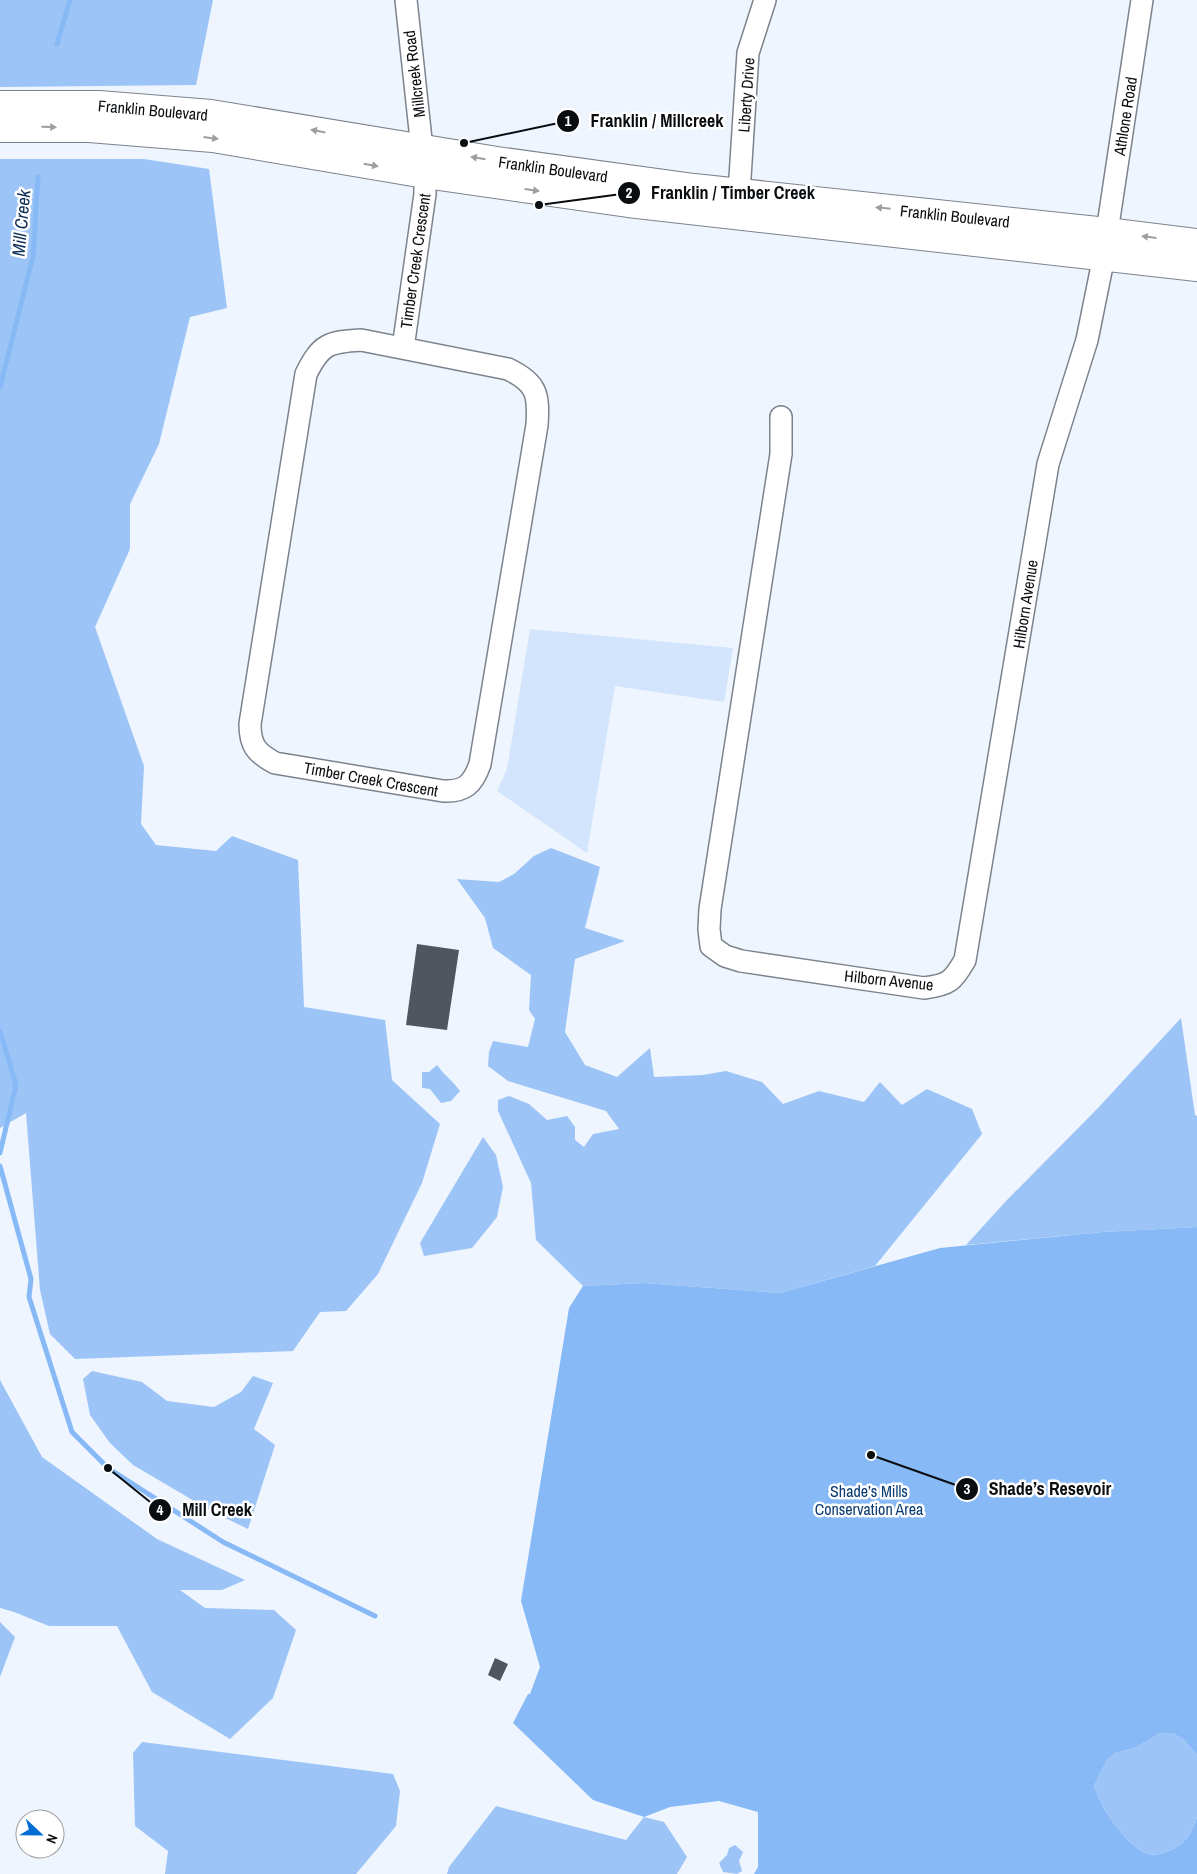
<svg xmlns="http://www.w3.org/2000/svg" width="1197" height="1874" viewBox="0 0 1197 1874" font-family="'Archivo Narrow',sans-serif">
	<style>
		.green { fill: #d3e5fc }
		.forest { fill: #9cc4f6 }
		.water { fill: #88b9f7 }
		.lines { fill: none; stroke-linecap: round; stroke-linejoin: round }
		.stream { stroke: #88b9f7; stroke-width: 5 }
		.building { fill: #4f565f }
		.street-casing { stroke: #7c838d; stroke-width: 24 }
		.secondary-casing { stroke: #7c838d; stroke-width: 30 }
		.street { stroke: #fff; stroke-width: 21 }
		.secondary { stroke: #fff; stroke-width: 28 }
		.oneway { fill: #9d9e9f }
		.labels { text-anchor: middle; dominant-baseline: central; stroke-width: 5; stroke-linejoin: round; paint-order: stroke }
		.street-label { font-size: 16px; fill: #0a0d10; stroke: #fff }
		.park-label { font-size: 16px; fill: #0a3c73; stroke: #fff }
		.water-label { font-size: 18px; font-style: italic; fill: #0d2e55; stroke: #fff }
		.leader { fill: none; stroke: #0a0d10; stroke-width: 2 }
		.callout-dot { fill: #0a0d10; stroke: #fff; stroke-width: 2 }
		.mark-label { font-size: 15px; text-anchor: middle; font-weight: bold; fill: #fff }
		.callout-label { font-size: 18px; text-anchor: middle; font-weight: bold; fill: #0a0d10; stroke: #fff; stroke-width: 5; stroke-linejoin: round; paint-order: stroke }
	</style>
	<rect width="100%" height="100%" fill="#eef5fe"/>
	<path class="green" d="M 530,629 L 733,648 L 724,702 L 615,686 L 587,853 L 497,791 L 507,769 Z"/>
	<path class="forest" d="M 0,0 L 213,0 L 196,85 L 0,87 Z
		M 0,159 L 144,159 L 209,169 L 227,308 L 190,317 L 159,444 L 130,504 L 130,549 L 95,627 L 144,766 L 141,824 L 156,845 L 216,851 L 232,836 L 298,860 L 304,1007 L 385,1020 L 392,1080 L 440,1124 L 422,1183 L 378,1274 L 346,1311 L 320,1312 L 293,1351 L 75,1359 L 50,1334 L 40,1290 L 26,1113 L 0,1128 Z
		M 551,848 L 600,867 L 585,928 L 625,941 L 575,959 L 565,1032 L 585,1065 L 617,1077 L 650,1048 L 654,1077 L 703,1075 L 726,1071 L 762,1082 L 783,1104 L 819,1091 L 864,1102 L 880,1082 L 902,1105 L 927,1089 L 972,1109 L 982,1134 L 875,1266 L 780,1293 L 644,1283 L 583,1286 L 536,1240 L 531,1183 L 498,1111 L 498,1100 L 509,1096 L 529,1104 L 547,1120 L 567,1116 L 575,1127 L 575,1140 L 584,1147 L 593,1134 L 619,1129 L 606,1111 L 508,1081 L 488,1066 L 489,1052 L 493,1041 L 528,1047 L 535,1019 L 529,1010 L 531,975 L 493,948 L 485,918 L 457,879 L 499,882 L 514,874 L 534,856 Z
		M 1181,1018 L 1195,1115 L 1197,1116 L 1197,1227 L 1103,1232 L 966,1245 L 1006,1201 L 1098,1108 Z
		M 437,1065 C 444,1075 453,1081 460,1091 L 451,1101 L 441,1103 L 430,1089 L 422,1088 L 422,1072 L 429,1072 Z
		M 483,1137 L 496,1155 L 503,1187 L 497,1217 L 472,1248 L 424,1256 L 420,1243 Z
		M 92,1371 L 142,1382 L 167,1401 L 214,1407 L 241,1392 L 253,1376 L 273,1383 L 254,1429 L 275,1445 L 248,1529 L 213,1512 L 133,1465 L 110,1443 L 90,1415 L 83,1379 Z
		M 0,1380 L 42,1457 L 157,1539 L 245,1580 L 222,1590 L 180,1590 L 205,1608 L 274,1610 L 296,1630 L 273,1698 L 230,1739 L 152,1692 L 117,1626 L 49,1626 L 14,1612 L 0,1608 Z
		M 0,1622 L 15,1637 L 0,1677 Z
		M 1160,1733 L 1173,1733 L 1184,1740 L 1197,1755 L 1197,1817 C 1193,1831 1186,1843 1173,1849 C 1150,1860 1142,1854 1126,1838 C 1111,1822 1102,1807 1094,1786 L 1107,1760 L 1115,1753 L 1135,1748 Z
		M 142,1742 L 393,1774 L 400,1791 L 396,1826 L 356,1874 L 165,1874 L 168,1851 L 135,1826 L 133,1753 Z
		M 496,1806 L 626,1840 L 644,1817 L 664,1822 L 687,1857 L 677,1874 L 447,1874 L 449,1867 Z
		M 735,1845 L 743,1852 L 739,1861 L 742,1871 L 737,1874 L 723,1872 L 719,1863 L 727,1855 L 729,1848 Z"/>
	<path class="water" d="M 1197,1227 L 1197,1755 L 1184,1740 L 1173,1733 L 1160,1733 L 1135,1748 L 1115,1753 L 1107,1760 L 1094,1786 C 1102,1807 1111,1822 1126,1838 C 1142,1854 1150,1860 1173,1849 C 1186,1843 1193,1831 1197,1817 L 1197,1874 L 754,1874 L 758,1867 L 758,1812 L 719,1801 L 670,1807 L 644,1817 L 593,1800 L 513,1723 L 528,1694 L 530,1694 L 540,1667 L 521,1601 L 569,1308 L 583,1286 L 644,1283 L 780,1293 L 940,1248 L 1103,1232 Z"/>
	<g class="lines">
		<path class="stream" d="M 57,44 L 70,0
			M 0,387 L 33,257 L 38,177
			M 0,1031 L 16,1085 L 0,1153
			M 0,1166 L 31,1279 L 29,1297 L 72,1432 L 108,1468 L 223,1542 L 375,1616"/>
	</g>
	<path class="building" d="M 417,944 L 459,950 L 447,1030 L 406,1025 Z
		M 495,1658 L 508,1664 L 500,1681 L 488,1675 Z"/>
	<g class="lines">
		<g class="street-casing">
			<path id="street" d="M 406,0 L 422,149
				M 739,193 L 748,53 L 765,0
				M 1107,232 L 1142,0
				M 361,340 L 508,369 C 537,383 539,394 537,425 L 480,764 C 473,784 465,792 443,791 L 275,763 C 256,753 250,745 250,724 L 306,374 C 321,344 328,342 361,340 Z
				M 403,348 L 425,194 L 425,174
				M 781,417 L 781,454 L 710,909 L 709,929 L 711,946 L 725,956 L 741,961 L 924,988 C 949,985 953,981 965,960 L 1048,464 L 1087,340 L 1104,256"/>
		</g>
		<g class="secondary-casing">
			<path id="secondary" d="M 0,105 L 99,105 L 211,114 L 497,161 L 694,188 L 1107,232 L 1197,243
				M 0,128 L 89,128 L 213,138 L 425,174 L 628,203 L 1197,267"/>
		</g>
		<use href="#street" class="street"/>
		<use href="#secondary" class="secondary"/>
	</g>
	<defs><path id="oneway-solid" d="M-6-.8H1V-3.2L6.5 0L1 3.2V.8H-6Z" transform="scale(1.25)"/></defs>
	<g class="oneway">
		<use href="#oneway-solid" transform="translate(49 127) rotate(1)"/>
		<use href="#oneway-solid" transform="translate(318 131) rotate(-169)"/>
		<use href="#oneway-solid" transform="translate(211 138) rotate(7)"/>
		<use href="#oneway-solid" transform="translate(478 158) rotate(-171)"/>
		<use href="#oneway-solid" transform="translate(371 165) rotate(10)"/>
		<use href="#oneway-solid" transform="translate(532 190) rotate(8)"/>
		<use href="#oneway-solid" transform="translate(883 208) rotate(-174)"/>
		<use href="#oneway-solid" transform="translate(1149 237) rotate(-173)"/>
	</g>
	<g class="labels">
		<g class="street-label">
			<text transform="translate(414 74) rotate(-97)">Millcreek Road</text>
			<text transform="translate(746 95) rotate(-86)">Liberty Drive</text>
			<text transform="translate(153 110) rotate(5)">Franklin Boulevard</text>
			<text transform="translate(1125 116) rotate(-81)">Athlone Road</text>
			<text transform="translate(553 169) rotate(8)">Franklin Boulevard</text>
			<text transform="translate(955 216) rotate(6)">Franklin Boulevard</text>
			<text transform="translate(415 261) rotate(-82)">Timber Creek Crescent</text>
			<text transform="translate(1025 604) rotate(-81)">Hilborn Avenue</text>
			<text transform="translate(371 779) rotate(10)">Timber Creek Crescent</text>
			<text transform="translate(889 980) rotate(6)">Hilborn Avenue</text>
		</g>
		<g class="park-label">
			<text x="869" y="1491">Shade’s Mills<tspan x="869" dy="18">Conservation Area</tspan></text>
		</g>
		<g class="water-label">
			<text transform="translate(21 223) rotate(-85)">Mill Creek</text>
		</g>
	</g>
	<path class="leader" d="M464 143L568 121M539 205L629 193M871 1455L967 1489M108 1468L160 1510"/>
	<g class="callout-dot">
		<circle cx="464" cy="143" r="5"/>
		<circle cx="539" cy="205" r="5"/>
		<circle cx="871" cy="1455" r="5"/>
		<circle cx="108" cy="1468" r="5"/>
		<circle cx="568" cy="121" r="12"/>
		<circle cx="629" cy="193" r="12"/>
		<circle cx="967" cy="1489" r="12"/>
		<circle cx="160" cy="1510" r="12"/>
	</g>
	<g class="mark-label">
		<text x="568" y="126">1</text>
		<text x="629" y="198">2</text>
		<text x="967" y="1494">3</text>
		<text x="160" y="1515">4</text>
	</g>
	<g class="callout-label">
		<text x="657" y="127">Franklin / Millcreek</text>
		<text x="733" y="199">Franklin / Timber Creek</text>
		<text x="1050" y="1495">Shade’s Resevoir</text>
		<text x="217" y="1516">Mill Creek</text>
	</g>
	<g transform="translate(40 1834) rotate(112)"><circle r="24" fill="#ffffff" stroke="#9d9e9f"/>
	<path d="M0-4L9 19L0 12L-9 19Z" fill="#006dd4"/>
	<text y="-8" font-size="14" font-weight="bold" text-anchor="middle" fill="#0a0d10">N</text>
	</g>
</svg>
